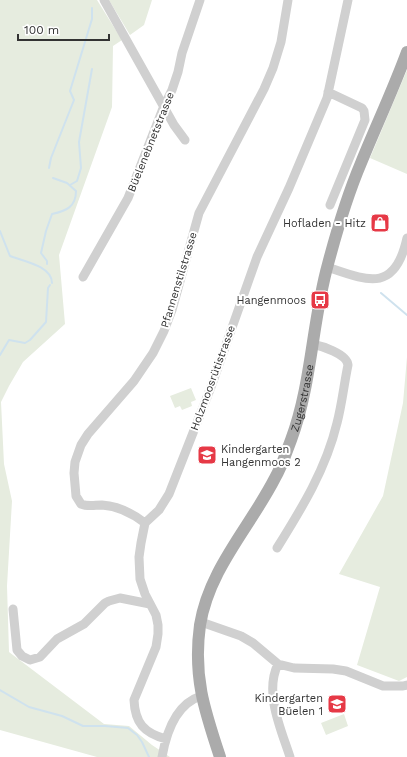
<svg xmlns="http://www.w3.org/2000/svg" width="407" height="757" viewBox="0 0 407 757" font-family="'Work Sans',sans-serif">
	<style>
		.green { fill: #e6ecdf }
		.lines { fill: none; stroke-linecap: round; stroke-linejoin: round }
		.stream { stroke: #cfe2ee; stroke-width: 2 }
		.minor { stroke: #d0d0d0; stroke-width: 9 }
		.major { stroke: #ababab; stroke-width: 12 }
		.labels { text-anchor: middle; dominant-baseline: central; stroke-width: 4; stroke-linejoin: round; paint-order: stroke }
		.street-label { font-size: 11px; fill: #333; stroke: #fff }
		.poi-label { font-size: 11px; fill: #333; stroke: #fff; text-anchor: end }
	</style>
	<rect width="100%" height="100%" fill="#fff"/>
	<path class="green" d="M 0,0 L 97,0 L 122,40 L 113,46 L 112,107 L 59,255 L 65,324 L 23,362 L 9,386 L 1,402 L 4,464 L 12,501 L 7,586 L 9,652 L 104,724 L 129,726 L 152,745 L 170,757 L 97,757 L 0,730 Z
		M 109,0 L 152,0 L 144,25 L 130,35 Z
		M 407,70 L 407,174 L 370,158 Z
		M 407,357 L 407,677 L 399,681 L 357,665 L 380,587 L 339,574 L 383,496 L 403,403 Z
		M 191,388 L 196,400 L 191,402 L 192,406 L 182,410 L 180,406 L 175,408 L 170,396 Z
		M 344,714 L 348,726 L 326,735 L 321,723 Z"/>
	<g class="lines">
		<path class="stream" d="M 49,168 L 51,158 L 74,100 L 70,91 L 92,19 L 92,8
			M 70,185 L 77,181 L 81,168 L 79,142 L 92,69
			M 0,231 L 10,256 C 23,261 52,266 52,283
			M 47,264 L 47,261 L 41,253 L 46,231 L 52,214 C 66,211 76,207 76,191 L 67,183 L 53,178
			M 381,293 L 407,315
			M 0,355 L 9,340 L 25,343 L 30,340 L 46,322 L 48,288 L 50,285
			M 0,690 L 29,707 L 62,716 L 83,726 L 105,726 L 128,728 L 137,735 L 142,742 L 149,757"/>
		<path class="minor" d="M 104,0 L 174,125 L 185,140
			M 328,92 L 362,108 L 364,111 L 365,120 L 330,205
			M 327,267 C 368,281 395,293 407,238
			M 83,277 L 128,198 L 164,106 L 172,90 L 178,72 L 182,53 L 200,0
			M 145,523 C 132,513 119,506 102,505 C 95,505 88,507 81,504 L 76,496 L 74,473 L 75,462 L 81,445 L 88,434 L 134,381 L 153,353 L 164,331 L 172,310 L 199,213 L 264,89 L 273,68 L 281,42 L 288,0
			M 277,548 C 302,508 326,469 337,423 C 342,404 344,384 348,365 C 347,354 322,346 312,344
			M 13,609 L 17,650 L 22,656 L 30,660 L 40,657 L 57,639 L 84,624 L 105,603 L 109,601 L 120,598 L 150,604
			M 201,622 L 241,636 L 253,643 L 278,664 L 294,668 L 333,669 L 346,671 L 383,686 L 403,686 L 407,685
			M 278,664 C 264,693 281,729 290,757
			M 166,739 C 144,733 135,723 134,700 L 156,647 L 158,634 L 158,625 L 156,615 L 145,594 L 140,579 L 139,557 L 141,543 L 145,523 L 159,510 L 169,494 L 211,387 L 257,257 L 289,188 L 327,98 L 348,0
			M 162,757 C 166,734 176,704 201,696"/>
		<path class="major" id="s1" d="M 220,757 C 204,709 193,676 200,625 C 209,569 250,527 275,478 C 282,466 286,453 291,440 C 312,384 312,321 328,264 C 337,230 347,196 361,163 C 376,126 393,90 407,52"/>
	</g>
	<defs>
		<g id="shop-square" transform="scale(1)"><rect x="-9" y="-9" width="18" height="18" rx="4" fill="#e63946" stroke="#fff"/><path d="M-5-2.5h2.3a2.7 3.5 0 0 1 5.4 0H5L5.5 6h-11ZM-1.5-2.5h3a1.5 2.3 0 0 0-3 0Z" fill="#fff"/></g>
		<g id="bus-square" transform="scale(1)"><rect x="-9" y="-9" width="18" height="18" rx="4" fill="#e63946" stroke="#fff"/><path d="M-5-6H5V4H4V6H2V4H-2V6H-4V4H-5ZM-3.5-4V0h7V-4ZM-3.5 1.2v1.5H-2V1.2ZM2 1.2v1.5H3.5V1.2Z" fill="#fff"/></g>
		<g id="school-square" transform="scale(1)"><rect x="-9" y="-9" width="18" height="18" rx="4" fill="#e63946" stroke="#fff"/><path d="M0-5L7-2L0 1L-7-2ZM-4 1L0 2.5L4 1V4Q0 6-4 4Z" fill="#fff"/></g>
	</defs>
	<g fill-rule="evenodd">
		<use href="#shop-square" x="380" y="223"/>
		<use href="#bus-square" x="320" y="300"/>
		<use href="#school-square" x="207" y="455"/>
		<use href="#school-square" x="337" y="704"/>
	</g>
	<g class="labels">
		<g class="street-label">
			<text transform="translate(151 142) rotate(-68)">Büelenebnetstrasse</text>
			<text transform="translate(179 280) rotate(-73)">Pfannenstilstrasse</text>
			<text transform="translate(213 378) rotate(-70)">Holzmoosrütistrasse</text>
			<text stroke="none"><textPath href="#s1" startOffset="386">Zugerstrasse</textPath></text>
		</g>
		<g class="poi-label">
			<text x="366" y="223">Hofladen - Hitz</text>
			<text x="306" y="300">Hangenmoos</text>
			<text x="221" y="449" text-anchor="start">Kindergarten<tspan x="221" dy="13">Hangenmoos 2</tspan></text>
			<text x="323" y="698">Kindergarten<tspan x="323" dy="13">Büelen 1</tspan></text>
		</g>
	</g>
	<path d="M18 34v6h91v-6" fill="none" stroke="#333333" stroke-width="2"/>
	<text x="24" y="34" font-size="12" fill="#333333" stroke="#ffffff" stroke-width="3" paint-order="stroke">100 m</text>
</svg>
